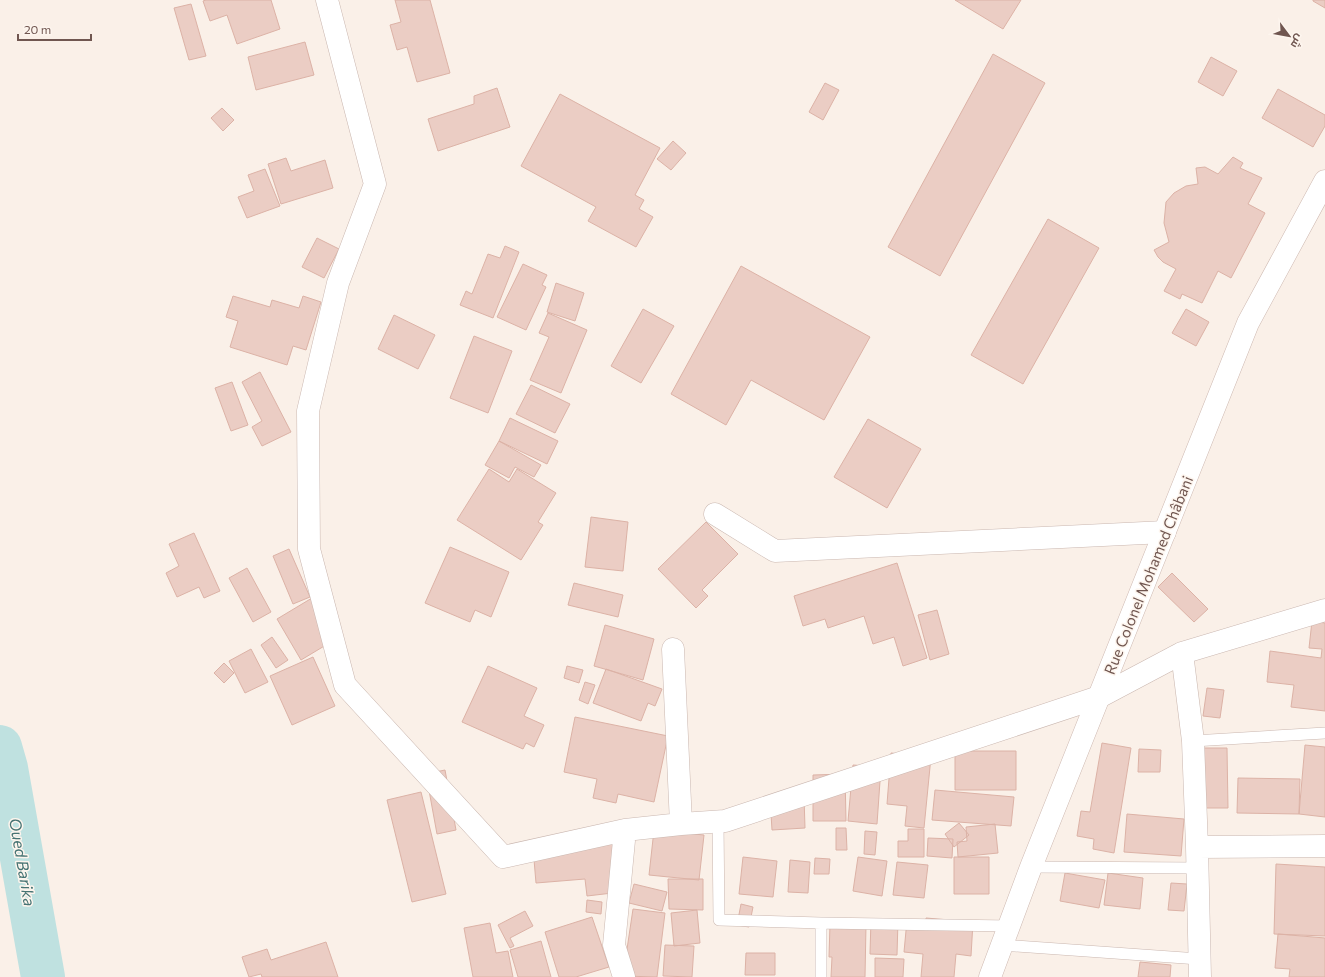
<svg xmlns="http://www.w3.org/2000/svg" width="1325" height="977" viewBox="0 0 1325 977" font-family="Commissioner,Cairo,sans-serif">
	<style>
		.lines { fill: none; stroke-linecap: round; stroke-linejoin: round }
		.river { stroke: #bfe1e0; stroke-width: 44 }
		.building { fill: #ebcdc4; stroke: #dcb2a6 }
		.lane-casing { stroke: #cab7b0; stroke-width: 12 }
		.street-casing { stroke: #cab7b0; stroke-width: 23 }
		.secondary-casing { stroke: #ceb9b1; stroke-width: 23 }
		.lane { stroke: #fff; stroke-width: 11 }
		.street { stroke: #fff; stroke-width: 22 }
		.secondary { stroke: #fff; stroke-width: 22 }
		.labels { text-anchor: middle; dominant-baseline: central; stroke-width: 3; stroke-linejoin: round; paint-order: stroke }
		.street-label { font-size: 15px; fill: #705650; stroke: #fdf5ee }
		.water-label { font-size: 16px; font-style: italic; fill: #467373; stroke: #fdf5ee }
	</style>
	<rect width="100%" height="100%" fill="#faf0e8"/>
	<g class="lines">
		<path class="river" d="M 0,747 L 6,768 L 43,977"/>
	</g>
	<path class="building" d="M 206,0 L 271,0 L 280,29 L 237,44 L 227,15 L 210,21 L 203,1 Z
		M 395,0 L 430,0 L 450,73 L 417,82 L 407,47 L 397,50 L 390,25 L 401,22 Z
		M 955,0 L 1021,0 L 1003,29 Z
		M 1313,0 L 1325,0 L 1325,8 L 1313,1 Z
		M 191,4 L 206,56 L 189,60 L 174,8 Z
		M 305,42 L 314,75 L 256,90 L 248,57 Z
		M 993,54 L 1045,83 L 940,276 L 888,247 Z
		M 1211,57 L 1237,71 L 1223,96 L 1198,82 Z
		M 825,83 L 839,90 L 823,120 L 809,112 Z
		M 497,88 L 510,127 L 438,151 L 428,119 L 474,104 L 474,96 Z
		M 1278,89 L 1325,115 L 1325,126 L 1313,147 L 1262,118 Z
		M 560,94 L 660,148 L 635,195 L 644,200 L 639,209 L 653,217 L 636,247 L 588,221 L 596,207 L 521,166 Z
		M 222,108 L 234,120 L 223,131 L 211,118 Z
		M 673,141 L 686,153 L 671,170 L 657,159 Z
		M 1233,157 L 1243,163 L 1240,168 L 1262,178 L 1248,204 L 1265,213 L 1231,278 L 1218,271 L 1202,303 L 1182,294 L 1180,299 L 1164,291 L 1176,269 L 1163,262 L 1158,257 L 1154,250 L 1169,242 L 1164,223 L 1166,202 L 1174,193 L 1186,186 L 1198,184 L 1196,168 L 1205,167 L 1218,174 Z
		M 286,158 L 291,171 L 325,160 L 333,188 L 281,204 L 268,164 Z
		M 265,169 L 280,206 L 247,218 L 238,197 L 254,191 L 248,175 Z
		M 1048,219 L 1099,248 L 1023,384 L 971,355 Z
		M 317,238 L 339,249 L 324,278 L 302,267 Z
		M 505,246 L 519,252 L 493,318 L 460,305 L 466,291 L 472,294 L 488,254 L 500,258 Z
		M 523,264 L 547,275 L 542,285 L 546,287 L 526,330 L 497,317 Z
		M 741,266 L 870,337 L 824,420 L 751,380 L 726,425 L 671,394 Z
		M 556,283 L 584,293 L 575,321 L 547,312 Z
		M 233,296 L 270,307 L 272,300 L 299,308 L 303,296 L 321,302 L 306,350 L 293,346 L 287,365 L 230,347 L 238,321 L 226,317 Z
		M 643,309 L 674,326 L 641,383 L 611,366 Z
		M 1186,309 L 1209,322 L 1196,346 L 1172,333 Z
		M 548,313 L 587,330 L 561,393 L 530,380 L 549,337 L 539,333 Z
		M 394,315 L 435,335 L 418,369 L 378,349 Z
		M 474,336 L 512,351 L 488,413 L 450,398 Z
		M 260,372 L 291,432 L 262,446 L 252,427 L 262,421 L 242,382 Z
		M 232,382 L 248,425 L 231,431 L 215,388 Z
		M 531,385 L 570,404 L 555,433 L 516,414 Z
		M 510,418 L 558,441 L 547,464 L 499,441 Z
		M 868,419 L 921,449 L 887,508 L 834,477 Z
		M 499,441 L 541,465 L 534,477 L 515,467 L 509,478 L 485,465 Z
		M 489,469 L 509,482 L 517,469 L 556,493 L 538,522 L 543,525 L 521,560 L 457,520 Z
		M 591,517 L 628,522 L 623,571 L 585,567 Z
		M 706,522 L 738,554 L 702,590 L 708,596 L 696,608 L 658,569 Z
		M 194,533 L 220,591 L 204,598 L 199,587 L 177,597 L 166,573 L 179,566 L 169,544 Z
		M 450,547 L 509,572 L 491,617 L 475,610 L 470,622 L 425,603 Z
		M 289,549 L 310,597 L 293,604 L 273,556 Z
		M 897,563 L 927,658 L 903,666 L 894,637 L 873,644 L 864,616 L 828,628 L 825,619 L 803,626 L 794,596 Z
		M 247,568 L 271,612 L 253,622 L 229,578 Z
		M 1172,573 L 1208,609 L 1194,622 L 1158,587 Z
		M 574,583 L 623,595 L 618,617 L 568,605 Z
		M 317,595 L 341,636 L 301,660 L 277,619 Z
		M 937,610 L 949,654 L 930,660 L 918,615 Z
		M 1312,621 L 1325,623 L 1325,711 L 1291,707 L 1294,685 L 1267,682 L 1270,651 L 1321,658 L 1322,649 L 1309,648 Z
		M 605,625 L 654,639 L 643,680 L 594,666 Z
		M 272,637 L 288,660 L 276,668 L 261,645 Z
		M 251,649 L 268,682 L 245,693 L 229,661 Z
		M 313,657 L 335,706 L 292,725 L 270,676 Z
		M 224,663 L 234,673 L 224,683 L 214,673 Z
		M 488,666 L 537,688 L 524,716 L 544,725 L 534,747 L 526,743 L 523,749 L 462,722 Z
		M 567,666 L 583,670 L 579,683 L 564,678 Z
		M 606,669 L 662,689 L 655,706 L 648,703 L 641,721 L 593,703 Z
		M 585,682 L 595,685 L 588,704 L 579,700 Z
		M 1207,688 L 1224,690 L 1220,718 L 1203,716 Z
		M 575,717 L 668,736 L 654,802 L 618,794 L 616,803 L 593,798 L 597,779 L 564,772 Z
		M 1102,743 L 1131,748 L 1114,853 L 1093,849 L 1094,839 L 1077,836 L 1081,811 L 1090,812 Z
		M 1305,745 L 1325,747 L 1325,817 L 1299,814 Z
		M 1203,748 L 1227,748 L 1228,808 L 1204,808 Z
		M 1139,749 L 1161,750 L 1160,772 L 1138,772 Z
		M 955,751 L 1016,751 L 1016,790 L 955,790 Z
		M 891,753 L 931,757 L 924,828 L 905,826 L 907,806 L 887,804 Z
		M 853,765 L 881,767 L 877,824 L 848,821 Z
		M 445,770 L 456,830 L 437,834 L 426,774 Z
		M 845,774 L 846,821 L 813,821 L 813,775 Z
		M 1238,778 L 1300,779 L 1299,814 L 1237,813 Z
		M 935,790 L 1014,797 L 1011,826 L 932,820 Z
		M 421,792 L 446,894 L 412,902 L 387,800 Z
		M 804,797 L 805,828 L 772,830 L 770,798 Z
		M 1127,814 L 1184,819 L 1181,856 L 1124,852 Z
		M 959,823 L 969,835 L 954,847 L 945,834 Z
		M 995,824 L 998,853 L 958,857 L 957,842 L 967,841 L 966,827 Z
		M 836,828 L 846,828 L 847,850 L 836,850 Z
		M 908,829 L 924,829 L 924,857 L 898,857 L 898,841 L 908,841 Z
		M 654,830 L 704,835 L 699,880 L 649,875 Z
		M 865,831 L 877,832 L 875,855 L 864,854 Z
		M 616,835 L 621,892 L 587,896 L 585,879 L 536,883 L 533,848 Z
		M 928,838 L 953,839 L 952,858 L 927,856 Z
		M 743,857 L 777,861 L 773,897 L 739,894 Z
		M 858,857 L 887,861 L 882,896 L 853,891 Z
		M 954,857 L 989,857 L 989,894 L 954,894 Z
		M 815,858 L 830,859 L 829,874 L 814,874 Z
		M 790,860 L 810,862 L 808,893 L 788,892 Z
		M 897,862 L 928,865 L 924,898 L 893,895 Z
		M 1276,864 L 1325,867 L 1325,936 L 1274,934 Z
		M 1065,873 L 1105,880 L 1099,908 L 1060,901 Z
		M 1108,873 L 1143,878 L 1140,909 L 1104,905 Z
		M 668,879 L 703,879 L 703,910 L 669,909 Z
		M 1171,883 L 1187,884 L 1184,911 L 1168,910 Z
		M 634,884 L 667,892 L 662,911 L 629,903 Z
		M 587,900 L 602,902 L 601,914 L 586,912 Z
		M 741,904 L 753,907 L 749,927 L 737,925 Z
		M 633,909 L 665,913 L 657,977 L 623,976 Z
		M 697,910 L 700,943 L 674,946 L 671,913 Z
		M 525,911 L 533,926 L 510,938 L 514,946 L 510,948 L 498,925 Z
		M 592,917 L 609,967 L 576,977 L 559,977 L 545,932 Z
		M 926,918 L 973,922 L 971,956 L 956,954 L 954,977 L 921,977 L 923,954 L 904,952 L 907,920 L 926,921 Z
		M 871,919 L 898,920 L 897,955 L 870,954 Z
		M 490,923 L 496,953 L 508,951 L 513,977 L 473,977 L 464,928 Z
		M 830,924 L 866,925 L 865,977 L 831,977 L 832,957 L 829,957 Z
		M 1278,934 L 1325,938 L 1325,977 L 1289,977 L 1290,969 L 1275,968 Z
		M 541,941 L 551,977 L 518,977 L 510,950 Z
		M 326,942 L 338,977 L 262,977 L 261,974 L 249,977 L 242,957 L 267,949 L 271,960 Z
		M 665,945 L 694,946 L 692,977 L 663,976 Z
		M 746,953 L 775,953 L 775,975 L 745,975 Z
		M 875,958 L 904,959 L 903,977 L 875,977 Z
		M 1140,962 L 1171,965 L 1170,977 L 1138,977 Z"/>
	<g class="lines">
		<g class="lane-casing">
			<path id="lane" d="M 1193,741 L 1325,733
				M 718,822 L 719,920 L 821,923 L 1009,926
				M 1031,867 L 1197,868
				M 821,923 L 821,977
				M 1001,945 L 1199,959"/>
		</g>
		<g class="street-casing">
			<path id="street" d="M 327,0 L 375,184 L 338,283 L 308,411 L 309,549 L 345,685 L 503,857 L 625,830 L 681,824 L 725,821 L 1099,697 L 1182,653 L 1325,610
				M 715,514 L 775,551 L 1165,532
				M 673,649 L 681,824
				M 1182,653 L 1193,741 L 1197,847 L 1200,977
				M 1197,847 L 1325,846
				M 624,977 L 614,945 L 625,830"/>
		</g>
		<g class="secondary-casing">
			<path id="secondary" d="M 990,977 L 1031,867 L 1248,323 L 1325,181"/>
		</g>
		<use href="#lane" class="lane"/>
		<use href="#street" class="street"/>
		<use href="#secondary" class="secondary"/>
	</g>
	<g class="labels">
		<g class="street-label">
			<text transform="translate(1148 575) rotate(-68)">Rue Colonel Mohamed Châbani</text>
		</g>
		<g class="water-label">
			<text transform="translate(23 862) rotate(80)">Oued Barika</text>
		</g>
	</g>
	<g transform="translate(1289 36) rotate(122)" stroke="#fdf5ee" stroke-width="3" paint-order="stroke">
	<path d="M0-3L7 15L0 10L-7 15Z" fill="#705650"/>
	<text y="-6" font-size="11" font-weight="bold" text-anchor="middle" fill="#705650">ش</text>
	</g>
	<path d="M18 34v6h73v-6" fill="none" stroke="#705650" stroke-width="2"/>
	<text x="24" y="34" font-size="12" fill="#705650" stroke="#fdf5ee" stroke-width="3" paint-order="stroke">20 m</text>
</svg>
